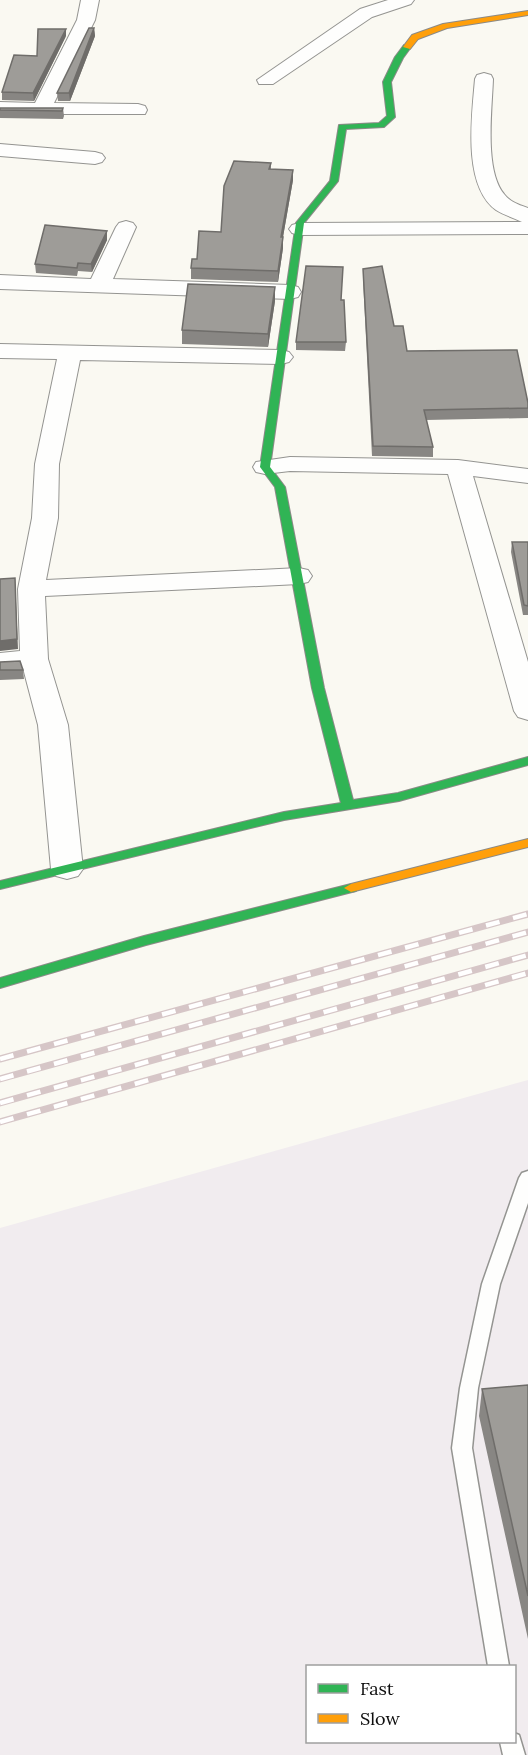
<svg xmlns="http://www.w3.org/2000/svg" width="528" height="1755" viewBox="0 0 528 1755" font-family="Lora,serif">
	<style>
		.industrial { fill: #f1ecef; fill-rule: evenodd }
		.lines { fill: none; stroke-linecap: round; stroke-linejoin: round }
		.lane-casing { stroke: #949491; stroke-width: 3 }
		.street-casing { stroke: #949491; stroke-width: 2 }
		.fast-casing { stroke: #8b8a87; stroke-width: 2 }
		.slow-casing { stroke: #8b8a87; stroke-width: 2 }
		.lane { fill: #fefefd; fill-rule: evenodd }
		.street { fill: #fefefd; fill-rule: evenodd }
		.fast { fill: #30b455; fill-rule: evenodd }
		.slow { fill: #ff9f0a; fill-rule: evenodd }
		.rail-casing { stroke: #d6c6c7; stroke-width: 7 }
		.rail { stroke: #fff; stroke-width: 4.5; stroke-dasharray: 14; stroke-linecap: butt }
		.wall { fill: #888683 }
		.shaded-wall { fill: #6f6d6a }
		.building { fill: #9e9c98; stroke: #6f6d6a; stroke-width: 1.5 }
	</style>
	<rect width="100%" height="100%" fill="#faf9f2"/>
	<path class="industrial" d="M 528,1080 L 528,1755 L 0,1755 L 0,1228 ZM 308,1666 L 514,1666 L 514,1742 L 308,1742 Z"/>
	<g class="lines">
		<g class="lane-casing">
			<path id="lane" d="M 528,1171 L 528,1203 L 500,1284 L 478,1388 L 472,1448 L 509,1666 L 488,1666 L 452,1448 L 460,1388 L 482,1284 L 519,1178 L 522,1173 Z
				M 514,1733 L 519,1735 L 525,1755 L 503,1755 L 500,1742 L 514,1742 Z"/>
		</g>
		<g class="street-casing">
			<path id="street" d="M 81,0 L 99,0 L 95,20 L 54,103 L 138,104 L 145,106 L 147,110 L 145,114 L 0,114 L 0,102 L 35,103 L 77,20 Z
				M 388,0 L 414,0 L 411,4 L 372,17 L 273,84 L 259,84 L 257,80 L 360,9 Z
				M 484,73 L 491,75 L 493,79 C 492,109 484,170 504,194 C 510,202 519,205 528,208 L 528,234 L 299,235 L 292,233 L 289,229 L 292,225 L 299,223 L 522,222 C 514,218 504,215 496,210 C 462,185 472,115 475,79 L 477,75 Z
				M 0,144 L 95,152 L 102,154 L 105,158 L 102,162 L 95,164 L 0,156 Z
				M 126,221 L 133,223 L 136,227 L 113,279 L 290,285 L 298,287 L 301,292 L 298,297 L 290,299 L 0,289 L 0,275 L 91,279 L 116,227 L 119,223 Z
				M 0,344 L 281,350 L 289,352 L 293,357 L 289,362 L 281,364 L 80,360 L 59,464 L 58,518 L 46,580 L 299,568 L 308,570 L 312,576 L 308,582 L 299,584 L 45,596 L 48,659 L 68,725 L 83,869 L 78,876 L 67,879 L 56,876 L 51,869 L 38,725 L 23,668 L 0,669 L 0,653 L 20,651 L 18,589 L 32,518 L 35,464 L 57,359 L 0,358 Z
				M 290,457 L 458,460 L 528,469 L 528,483 L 473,476 L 528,662 L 528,720 L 518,717 L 514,711 L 448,474 L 290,471 L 265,474 L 256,472 L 253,467 L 256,462 Z"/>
		</g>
		<g class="fast-casing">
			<path id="fast" d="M 404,45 L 411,47 L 403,58 L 391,82 L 395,117 L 384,127 L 346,129 L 338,181 L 304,223 L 270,467 L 285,487 L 324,688 L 353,800 L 398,793 L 528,757 L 528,765 L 399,801 L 284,820 L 0,889 L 0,881 L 284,812 L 341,803 L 312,688 L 275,487 L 260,467 L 296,223 L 330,181 L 339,125 L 379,123 L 387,116 L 383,82 L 395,57 Z
				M 351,884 L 358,888 L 356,891 L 146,945 L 0,988 L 0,978 L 144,936 Z"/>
		</g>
		<g class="slow-casing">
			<path id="slow" d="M 528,11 L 528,15 L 447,28 L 418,39 L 410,49 L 403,47 L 412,35 L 443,24 Z
				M 528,839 L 528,847 L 351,892 L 344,888 L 351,884 Z"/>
		</g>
		<use href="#lane" class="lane"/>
		<use href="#street" class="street"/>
		<use href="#fast" class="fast"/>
		<use href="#slow" class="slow"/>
		<g class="rail-casing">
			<path id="rail" d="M 0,1059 L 528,914
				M 0,1079 L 528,932
				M 0,1103 L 528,955
				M 0,1122 L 528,973"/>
		</g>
		<use href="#rail" class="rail"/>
	</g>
	<path class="wall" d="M 94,28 L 95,36 L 70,101 L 58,101 L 57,93 Z
		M 66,36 L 34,101 L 2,100 L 2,92 L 37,56 Z
		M 0,108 L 63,108 L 64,116 L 63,119 L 0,118 Z
		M 271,163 L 271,169 L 293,180 L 283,237 L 283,248 L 278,282 L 191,279 L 191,268 L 221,232 Z
		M 107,231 L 107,240 L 92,272 L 78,271 L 77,276 L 36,273 L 35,264 Z
		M 363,269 L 407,351 L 528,403 L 528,418 L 426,420 L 433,447 L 433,457 L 372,456 L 363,279 Z
		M 341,300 L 346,342 L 345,351 L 296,350 L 296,342 Z
		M 275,301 L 268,347 L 182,344 L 182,330 Z
		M 512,542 L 528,542 L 528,615 L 523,615 L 511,552 Z
		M 0,662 L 23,670 L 24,679 L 0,680 Z
		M 528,1385 L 528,1639 L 479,1416 L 482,1389 Z"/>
	<path class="shaded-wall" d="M 94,28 L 95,36 L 70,101 L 69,93 Z
		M 66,29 L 66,36 L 34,101 L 33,93 Z
		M 293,170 L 293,180 L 281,248 L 281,237 Z
		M 107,231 L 107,240 L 92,272 L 91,264 Z
		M 283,237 L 283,248 L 278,282 L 278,271 Z
		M 275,287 L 275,301 L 268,347 L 268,334 Z
		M 15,578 L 18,649 L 0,651 L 0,641 Z"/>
	<path class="building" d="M 89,28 L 94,28 L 69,93 L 57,93 Z
		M 38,29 L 66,29 L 33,93 L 2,92 L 14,55 L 37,56 Z
		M 0,108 L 63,108 L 62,111 L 0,110 Z
		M 234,161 L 271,163 L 269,169 L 293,170 L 281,237 L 283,237 L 278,271 L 191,268 L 192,259 L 197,259 L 199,231 L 221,232 L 224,186 Z
		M 45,225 L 107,231 L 91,264 L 78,263 L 77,268 L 35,264 Z
		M 306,266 L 343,267 L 341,300 L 344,300 L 346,342 L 296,342 Z
		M 382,266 L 394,326 L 403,326 L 407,351 L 517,350 L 528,403 L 528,408 L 424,410 L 433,447 L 373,446 L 363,269 Z
		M 188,284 L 275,287 L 268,334 L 182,330 Z
		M 512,542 L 528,542 L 528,606 L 524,605 Z
		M 15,578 L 17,639 L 0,641 L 0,579 Z
		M 20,661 L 23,670 L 0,670 L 0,662 Z
		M 528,1385 L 528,1596 L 482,1389 Z"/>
	<rect x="306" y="1665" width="210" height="78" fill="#ffffff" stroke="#9f9f9f" stroke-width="1.5"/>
	<rect x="318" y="1684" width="30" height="9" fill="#30b455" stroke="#9f9f9f" stroke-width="1.5"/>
	<text x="360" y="1695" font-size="18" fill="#0e0e0e">Fast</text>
	<rect x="318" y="1714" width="30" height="9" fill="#ff9f0a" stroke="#9f9f9f" stroke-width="1.5"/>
	<text x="360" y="1725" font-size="18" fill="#0e0e0e">Slow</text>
</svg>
